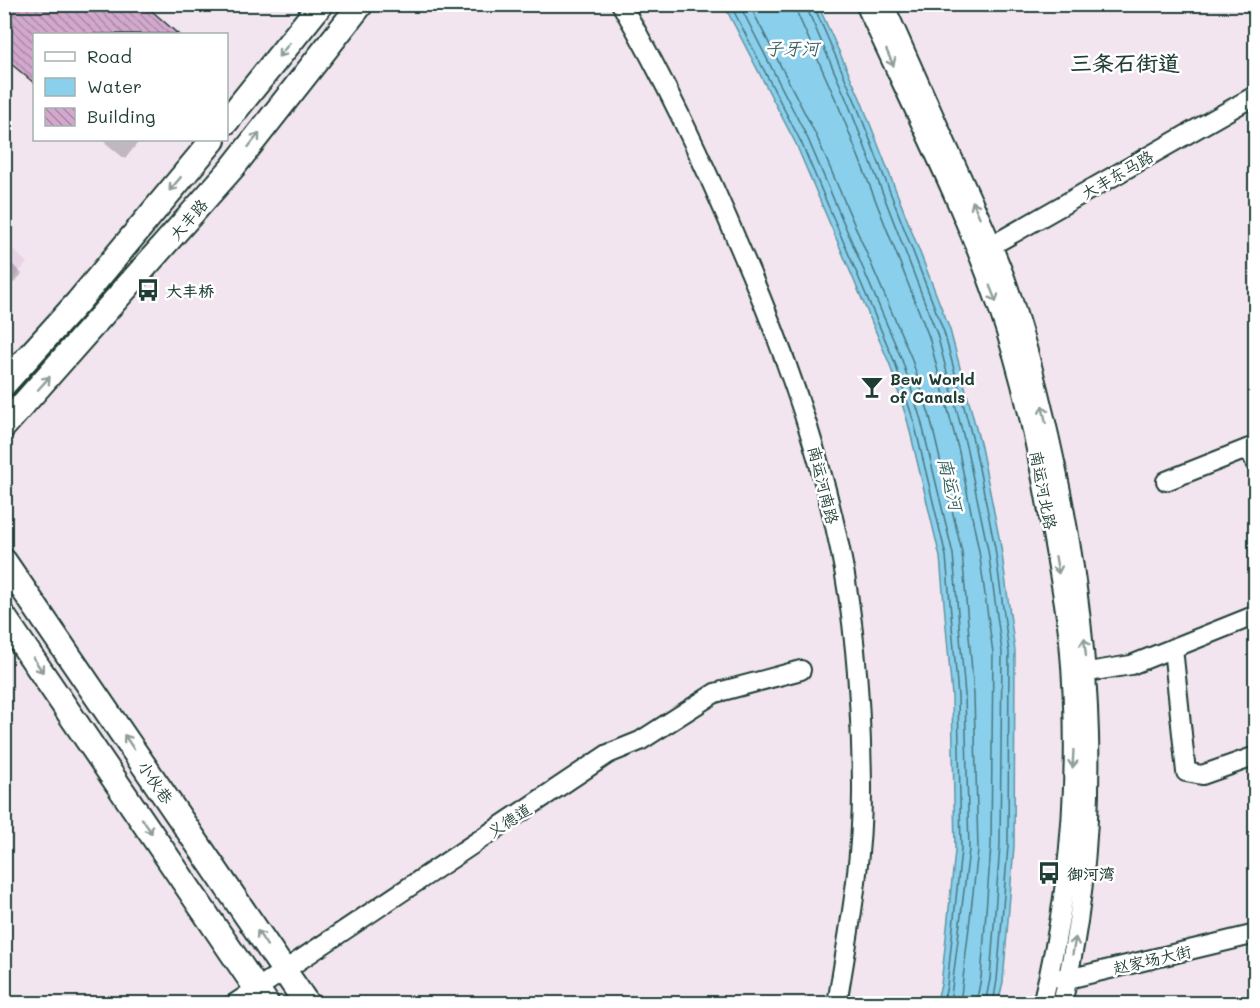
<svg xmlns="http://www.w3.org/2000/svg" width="1260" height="1008" viewBox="0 0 1260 1008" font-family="Mali,'LXGW WenKai TC',sans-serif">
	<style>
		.built { fill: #e9d3e6 }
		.water { fill: #8acfec; stroke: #5f95a2; stroke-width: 1.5 }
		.shadow { fill: #0003 }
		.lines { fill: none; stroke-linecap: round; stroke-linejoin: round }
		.shore { stroke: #4a777e; stroke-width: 1.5 }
		.building { fill: url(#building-back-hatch); stroke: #1f3d34; stroke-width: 1.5 }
		.minor-casing { stroke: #1f3d34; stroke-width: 22 }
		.major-casing { stroke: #1f3d34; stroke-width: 28 }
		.minor { stroke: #fff; stroke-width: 18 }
		.major { stroke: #fff; stroke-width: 24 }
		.oneway { stroke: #8f9e9a }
		.labels { text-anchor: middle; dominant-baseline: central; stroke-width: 5; stroke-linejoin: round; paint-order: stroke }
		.street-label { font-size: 16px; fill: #1f3d34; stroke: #fff }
		.poi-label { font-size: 16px; font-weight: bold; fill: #1f3d34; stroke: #fff; text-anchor: start }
		.water-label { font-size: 18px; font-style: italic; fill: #3a6262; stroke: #fff }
		.district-label { font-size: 22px; font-weight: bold; fill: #1f3d34; stroke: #fff }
	</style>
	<defs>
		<pattern id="building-back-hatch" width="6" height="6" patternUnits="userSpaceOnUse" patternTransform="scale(1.5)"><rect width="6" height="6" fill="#d3a8cd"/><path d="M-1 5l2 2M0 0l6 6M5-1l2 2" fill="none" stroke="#ab8aa7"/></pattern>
	</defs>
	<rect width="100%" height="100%" fill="#f2e5f0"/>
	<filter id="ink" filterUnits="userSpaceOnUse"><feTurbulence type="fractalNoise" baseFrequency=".0167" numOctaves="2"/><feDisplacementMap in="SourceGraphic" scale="12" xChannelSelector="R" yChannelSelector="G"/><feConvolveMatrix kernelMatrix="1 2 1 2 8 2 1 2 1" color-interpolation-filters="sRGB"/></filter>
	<g filter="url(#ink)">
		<path class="built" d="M 5,241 L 27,263 L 5,288 Z"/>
		<path class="water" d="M 724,5 L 818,5 L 860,98 L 950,330 L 981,447 L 1001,547 L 1015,651 L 1014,846 L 1003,982 L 998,1003 L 936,1003 L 941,985 L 955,851 L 952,696 L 940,557 L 908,423 L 890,365 L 796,144 Z"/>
		<path class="shadow" d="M 4,4 L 141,4 L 176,34 L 34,34 L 34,83 L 4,58 Z
			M 102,140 L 140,140 L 125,159 Z
			M 4,256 L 22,274 L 4,293 Z"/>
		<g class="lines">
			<path class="shore" d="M 730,4 L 801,142 L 895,363 L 914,422 L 946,556 L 958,696 L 961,850 L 947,986 L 943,1004
				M 739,4 L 808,139 L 902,360 L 921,420 L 953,554 L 965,695 L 969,850 L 950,1004
				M 749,4 L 816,135 L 911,357 L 930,417 L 962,552 L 974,695 L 978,850 L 960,1004
				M 796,4 L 798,15 L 839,107 L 929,337 L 959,452 L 979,551 L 993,653 L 991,845 L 981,978 L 976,1004
				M 805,4 L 848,103 L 937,334 L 967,450 L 988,550 L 1002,652 L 1000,845 L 990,979 L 985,1004
				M 813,4 L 855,101 L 944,332 L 975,448 L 995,548 L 1009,652 L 1008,846 L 997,980 L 993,1004"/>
		</g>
		<path class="building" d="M 4,4 L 144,4 L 178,34 L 34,34 L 34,83 L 4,58 Z"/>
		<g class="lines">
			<g class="minor-casing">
				<path id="minor" d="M 621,4 C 668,85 707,169 743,255 C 784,350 819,447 840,549 C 856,626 861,706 862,784 C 863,858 849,931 837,1004
					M 865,4 C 910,103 962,203 997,305 C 1022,376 1037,449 1050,523 C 1057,562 1065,602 1069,641 C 1080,762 1072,886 1042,1004
					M 884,4 C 910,62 935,119 961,176 C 977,212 995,248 1008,286 C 1028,345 1043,406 1056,467 C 1093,644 1105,825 1062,1004
					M 982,251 L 1256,95
					M 1166,481 L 1249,448 L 1256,464
					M 1173,648 L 1186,772 L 1202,775 L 1256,756
					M 1076,674 L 1131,665 L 1256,615
					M 1059,978 L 1068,979 L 1256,934
					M 234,1004 L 608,754 L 640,741 L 715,693 L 801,670"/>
			</g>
			<g class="major-casing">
				<path id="major" d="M 226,122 L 321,4
					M 4,384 L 78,302 L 213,140
					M 4,426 L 233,167 L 361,4
					M 4,561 L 307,1004
					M 4,617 L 267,1004"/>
			</g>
			<use href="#minor" class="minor"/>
			<use href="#major" class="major"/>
		</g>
		<defs><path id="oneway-shaft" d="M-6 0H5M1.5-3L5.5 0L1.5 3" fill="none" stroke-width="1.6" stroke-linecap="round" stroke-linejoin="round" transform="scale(1.5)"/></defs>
		<g class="oneway">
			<use href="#oneway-shaft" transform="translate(284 50) rotate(129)"/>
			<use href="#oneway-shaft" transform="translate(890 58) rotate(66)"/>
			<use href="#oneway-shaft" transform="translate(254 140) rotate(-52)"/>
			<use href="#oneway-shaft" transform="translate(175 184) rotate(130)"/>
			<use href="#oneway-shaft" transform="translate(976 209) rotate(-114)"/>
			<use href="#oneway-shaft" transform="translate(993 294) rotate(69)"/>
			<use href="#oneway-shaft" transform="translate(44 383) rotate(-48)"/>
			<use href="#oneway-shaft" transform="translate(1044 414) rotate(-102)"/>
			<use href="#oneway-shaft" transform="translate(1057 565) rotate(80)"/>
			<use href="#oneway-shaft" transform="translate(1085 647) rotate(-96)"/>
			<use href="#oneway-shaft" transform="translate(38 665) rotate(56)"/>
			<use href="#oneway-shaft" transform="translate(129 742) rotate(-124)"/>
			<use href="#oneway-shaft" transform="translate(1073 759) rotate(93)"/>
			<use href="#oneway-shaft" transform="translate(147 826) rotate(56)"/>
			<use href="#oneway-shaft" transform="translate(262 938) rotate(-123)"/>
			<use href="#oneway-shaft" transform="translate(1074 946) rotate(-80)"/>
		</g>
	</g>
	<defs>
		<g id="bus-bare" transform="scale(1.8)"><path d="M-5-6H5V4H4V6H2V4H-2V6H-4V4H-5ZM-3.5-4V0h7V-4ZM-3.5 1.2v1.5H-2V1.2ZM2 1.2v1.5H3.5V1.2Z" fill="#1f3d34" stroke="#fff" stroke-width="2.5" paint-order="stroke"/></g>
		<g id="bar-bare" transform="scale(1.8)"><path d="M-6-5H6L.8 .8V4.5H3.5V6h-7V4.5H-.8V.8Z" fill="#1f3d34" stroke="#fff" stroke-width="2.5" paint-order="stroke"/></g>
	</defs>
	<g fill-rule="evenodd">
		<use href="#bus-bare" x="148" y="290"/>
		<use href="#bar-bare" x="872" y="387"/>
		<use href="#bus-bare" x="1049" y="873"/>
	</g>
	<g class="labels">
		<g class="street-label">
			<text transform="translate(1117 174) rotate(-30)">大丰东马路</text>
			<text transform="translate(188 219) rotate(-49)">大丰路</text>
			<text transform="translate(824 485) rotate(76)">南运河南路</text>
			<text transform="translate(1044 490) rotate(79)">南运河北路</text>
			<text transform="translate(156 782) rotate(55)">小伙巷</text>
			<text transform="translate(509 820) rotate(-33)">义德道</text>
			<text transform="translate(1152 959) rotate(-13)">赵家场大街</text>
		</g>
		<g class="poi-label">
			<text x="166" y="290">大丰桥</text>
			<text x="890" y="378">Bew World<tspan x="890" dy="18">of Canals</tspan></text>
			<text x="1067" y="873">御河湾</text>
		</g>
		<g class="water-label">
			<text x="792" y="48">子牙河</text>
			<text transform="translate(951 484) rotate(77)">南运河</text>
		</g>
		<g class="district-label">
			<text x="1125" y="62">三条石街道</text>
		</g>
	</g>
	<rect width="1260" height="1008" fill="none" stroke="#fff" stroke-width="24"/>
	<rect x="12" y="12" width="1236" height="984" fill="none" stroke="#1f3d34" stroke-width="2" filter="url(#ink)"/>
	<rect x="33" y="33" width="195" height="108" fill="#ffffff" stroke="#a5b1ae" stroke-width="1.5"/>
	<rect x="45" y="52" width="30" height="9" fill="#ffffff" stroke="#a5b1ae" stroke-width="1.5"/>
	<text x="87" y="63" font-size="18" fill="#1f3d34">Road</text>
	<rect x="45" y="78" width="30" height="18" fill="#8acfec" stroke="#a5b1ae" stroke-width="1.5"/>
	<text x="87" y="93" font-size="18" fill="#1f3d34">Water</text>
	<rect x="45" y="108" width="30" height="18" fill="url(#building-back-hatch)" stroke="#a5b1ae" stroke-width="1.5"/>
	<text x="87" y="123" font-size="18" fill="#1f3d34">Building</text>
</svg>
